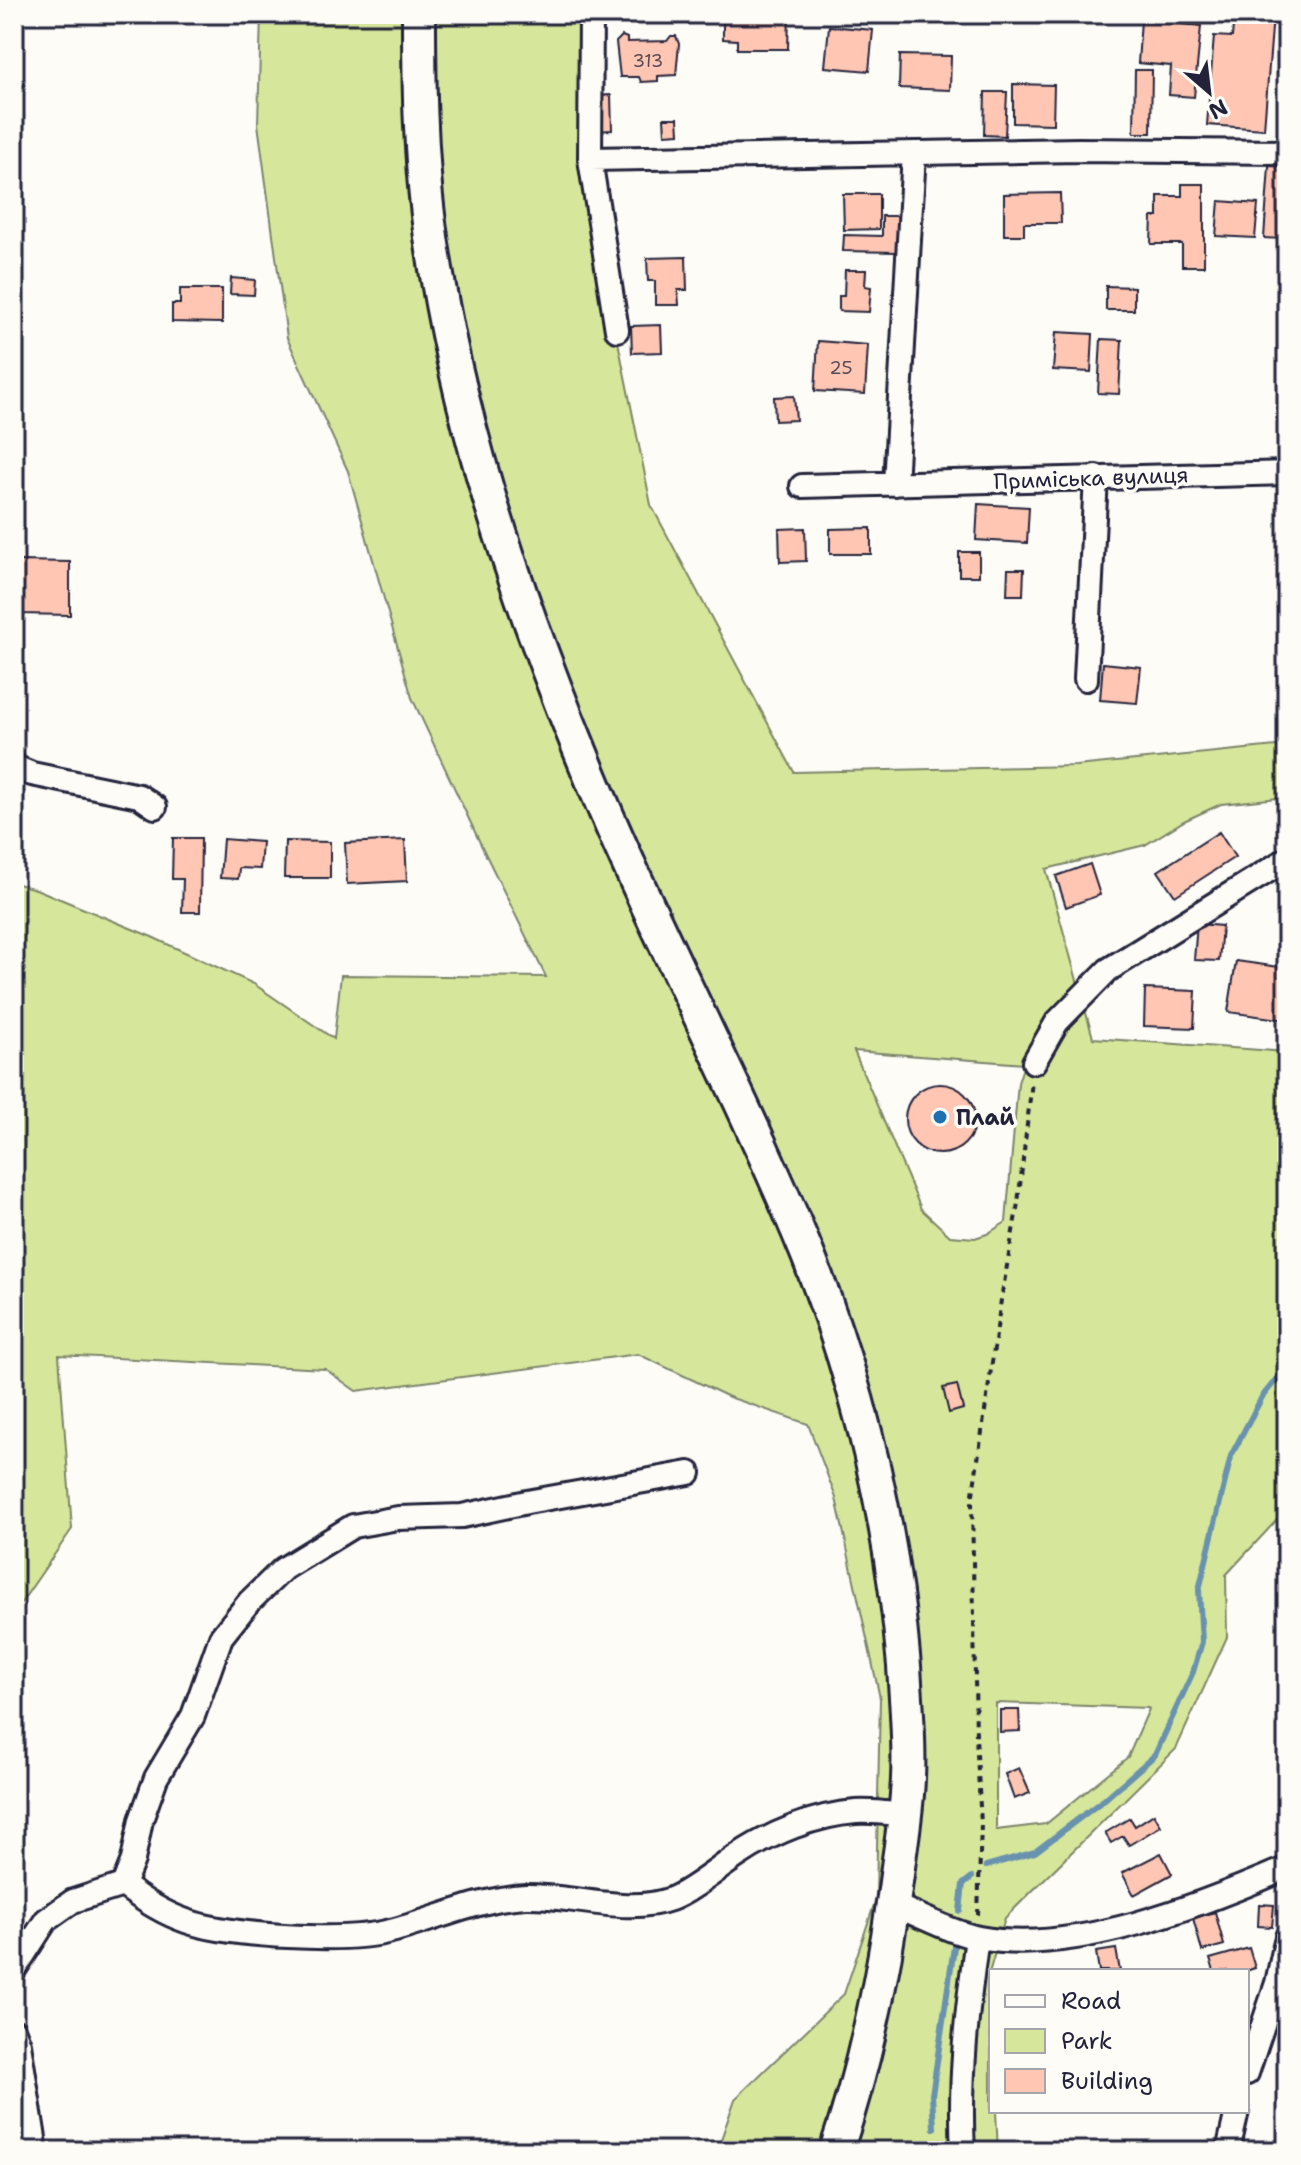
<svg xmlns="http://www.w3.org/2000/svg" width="1301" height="2165" viewBox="0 0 1301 2165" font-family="'Shantell Sans',sans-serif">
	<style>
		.green { fill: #d6e79b; stroke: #7c846b; stroke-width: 2; fill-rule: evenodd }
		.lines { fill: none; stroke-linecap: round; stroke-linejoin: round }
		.stream { stroke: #6992ae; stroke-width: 6 }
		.building { fill: #fec6b3; stroke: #22223b; stroke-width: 2 }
		.minor-casing { stroke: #22223b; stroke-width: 28 }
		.highway-casing { stroke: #22223b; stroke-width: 38 }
		.path { stroke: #22223b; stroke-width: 4; stroke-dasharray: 6 6; stroke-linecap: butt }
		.minor { stroke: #fdfcf7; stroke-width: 22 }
		.highway { stroke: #fdfcf7; stroke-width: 32 }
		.poi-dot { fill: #1f6fb2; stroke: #fdfcf7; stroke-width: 3 }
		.labels { text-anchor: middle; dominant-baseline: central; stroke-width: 7; stroke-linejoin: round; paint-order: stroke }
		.number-label { font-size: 18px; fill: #594b59 }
		.street-label { font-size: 22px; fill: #22223b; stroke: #fdfcf7 }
		.poi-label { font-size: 22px; font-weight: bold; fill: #22223b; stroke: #fdfcf7; text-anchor: start }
	</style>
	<rect width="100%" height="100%" fill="#fdfcf7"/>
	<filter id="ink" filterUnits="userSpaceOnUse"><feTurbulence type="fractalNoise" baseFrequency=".0125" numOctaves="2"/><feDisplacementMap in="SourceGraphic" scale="16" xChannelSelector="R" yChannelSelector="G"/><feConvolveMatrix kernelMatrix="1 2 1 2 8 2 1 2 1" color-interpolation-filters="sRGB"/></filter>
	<g filter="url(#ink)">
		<path class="green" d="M 261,14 L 589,14 L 613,317 L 651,505 L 794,772 L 1076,766 L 1287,745 L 1287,797 L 1221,804 L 1184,821 L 1145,845 L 1046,869 L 1093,1038 L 1287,1052 L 1287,1509 L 1226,1575 L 1227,1637 L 1176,1749 L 1005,1918 L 987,1980 L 991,2042 L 991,2111 L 996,2111 L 998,2151 L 717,2151 L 735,2099 L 844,1994 L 876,1899 L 880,1698 L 836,1498 L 808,1424 L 729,1397 L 638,1354 L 356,1391 L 325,1369 L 59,1355 L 72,1529 L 14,1613 L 14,883 L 36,889 L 152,937 L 254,984 L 334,1039 L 341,975 L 546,977 L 483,849 L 412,698 L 348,471 L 287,338 L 258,124 ZM 854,1051 L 1024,1064 L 1018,1083 L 1006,1222 L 987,1234 L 975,1238 L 950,1236 L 921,1209 ZM 996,1703 L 1148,1708 L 1149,1709 L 1128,1757 L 1046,1824 L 996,1830 Z"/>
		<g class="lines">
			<path class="stream" d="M 986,1866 L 1035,1852 L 1106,1798 L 1155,1755 L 1193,1672 L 1202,1642 L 1199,1590 L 1231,1456 L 1262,1397 L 1287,1366
				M 960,1911 L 963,1884 L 972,1877
				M 934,2128 L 932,2095 L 955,1940"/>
		</g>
		<path class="building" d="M 723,14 L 789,14 L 788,49 L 737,49 L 737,40 L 723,39 Z
			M 1234,14 L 1273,15 L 1264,129 L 1207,125 L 1214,36 L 1232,37 Z
			M 1141,20 L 1201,26 L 1194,97 L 1169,95 L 1171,66 L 1138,63 Z
			M 829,26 L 873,30 L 869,71 L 825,67 Z
			M 622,36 L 627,38 L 627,42 L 667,41 L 671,36 L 676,36 L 679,44 L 676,75 L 658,76 L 658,81 L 641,82 L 639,77 L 620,77 L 616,42 Z
			M 900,55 L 951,56 L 950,90 L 899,88 Z
			M 1287,67 L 1287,119 L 1282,119 Z
			M 1135,70 L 1152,70 L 1151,133 L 1134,133 Z
			M 1013,84 L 1054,85 L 1053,124 L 1013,123 Z
			M 985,92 L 1007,92 L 1005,136 L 984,135 Z
			M 611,95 L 612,130 L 596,131 L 594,96 Z
			M 664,118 L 678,118 L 679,133 L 665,134 Z
			M 1269,166 L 1287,167 L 1283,239 L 1264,238 Z
			M 1182,184 L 1204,184 L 1204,266 L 1182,266 L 1182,244 L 1151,244 L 1152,217 L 1158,217 L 1158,196 L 1182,196 Z
			M 1060,193 L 1061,223 L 1024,223 L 1024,235 L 1004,235 L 1004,194 Z
			M 843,194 L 879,194 L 879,229 L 844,230 Z
			M 1219,201 L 1258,204 L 1255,238 L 1216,236 Z
			M 882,216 L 898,216 L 897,252 L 843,251 L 844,235 L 882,236 Z
			M 686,257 L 687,290 L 678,290 L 679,305 L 655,305 L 655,281 L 648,281 L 647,258 Z
			M 845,270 L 866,270 L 865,286 L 871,287 L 869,312 L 839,311 L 839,296 L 844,296 Z
			M 231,278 L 255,280 L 254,295 L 230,294 Z
			M 1106,286 L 1134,287 L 1134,310 L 1106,310 Z
			M 180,289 L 222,289 L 222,323 L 172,322 L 172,304 L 180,304 Z
			M 661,325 L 662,352 L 632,353 L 631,326 Z
			M 1056,332 L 1093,334 L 1091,372 L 1053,370 Z
			M 1101,339 L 1122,340 L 1119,394 L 1098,393 Z
			M 818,341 L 868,345 L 865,394 L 815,391 Z
			M 794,396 L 796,420 L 775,421 L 774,397 Z
			M 978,504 L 1029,507 L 1027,543 L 976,540 Z
			M 805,528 L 806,561 L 780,562 L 779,529 Z
			M 871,528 L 871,554 L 830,554 L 830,529 Z
			M 959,552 L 979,552 L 979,576 L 959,576 Z
			M 19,561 L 70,562 L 70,615 L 19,614 Z
			M 1008,569 L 1024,569 L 1023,595 L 1007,595 Z
			M 1103,663 L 1141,667 L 1137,703 L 1100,700 Z
			M 1219,832 L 1235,857 L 1175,896 L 1158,871 Z
			M 173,838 L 201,838 L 200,912 L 182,912 L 183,879 L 172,879 Z
			M 223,839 L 262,842 L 260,869 L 239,868 L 238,879 L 220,878 Z
			M 405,840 L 407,881 L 347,884 L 345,843 Z
			M 285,841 L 330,842 L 330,878 L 284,878 Z
			M 1090,864 L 1100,895 L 1066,907 L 1056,876 Z
			M 1197,924 L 1222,926 L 1219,961 L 1194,960 Z
			M 1236,961 L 1287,968 L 1287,1020 L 1228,1012 Z
			M 1145,989 L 1196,991 L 1194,1028 L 1144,1026 Z
			M905 1119a35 35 0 1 1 70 0a35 35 0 1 1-70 0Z
			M 957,1385 L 963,1409 L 949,1413 L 943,1388 Z
			M 1000,1710 L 1019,1710 L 1020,1731 L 1000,1732 Z
			M 1019,1768 L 1030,1793 L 1014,1799 L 1005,1774 Z
			M 1154,1814 L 1161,1826 L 1129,1845 L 1123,1836 L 1111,1843 L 1105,1833 L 1130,1818 L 1135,1826 Z
			M 1161,1853 L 1172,1874 L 1134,1895 L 1122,1873 Z
			M 1259,1904 L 1274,1905 L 1272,1927 L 1258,1926 Z
			M 1215,1912 L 1224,1945 L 1202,1951 L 1193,1918 Z
			M 1249,1948 L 1255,1968 L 1246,1971 L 1214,1971 L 1210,1959 Z
			M 1116,1949 L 1120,1971 L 1099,1971 L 1096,1952 Z"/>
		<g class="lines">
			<g class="minor-casing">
				<path id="minor" d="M 591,14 L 590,159 L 617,330
					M 590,159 L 1079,150 L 1287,152
					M 895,484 L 914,153
					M 802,486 L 1287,473
					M 1086,679 L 1096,477
					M 14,764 L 15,767 L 32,774 L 139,796 L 155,807
					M 1034,1062 L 1057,1022 L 1108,970 L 1287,859
					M 123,1885 C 141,1899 163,1913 186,1921 C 229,1936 346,1943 391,1931 C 435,1920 480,1898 526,1896 C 571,1895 628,1915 671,1899 C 690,1892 719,1868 737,1856 C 771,1833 815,1815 856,1812 C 872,1811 889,1814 905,1814
					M 893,1905 C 920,1915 952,1933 979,1938 C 1074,1956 1201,1905 1287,1868
					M 14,1970 L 46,1920 L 73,1901 L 123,1885 L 133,1860 L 141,1820 L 156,1778 L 193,1716 L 221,1637 L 249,1602 L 283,1569 L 353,1526 L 398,1518 L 462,1516 L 527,1502 L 689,1473
					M 14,2031 L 19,2044 L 36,2151
					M 1247,2073 L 1277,1983 L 1287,1937
					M 963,2151 C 959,2079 967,2009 977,1938
					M 1228,2151 L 1237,2111"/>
			</g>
			<g class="highway-casing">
				<path id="highway" d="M 419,14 C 419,81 420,149 428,215 C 452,402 510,580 581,753 C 649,922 738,1084 807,1253 C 860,1386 892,1524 904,1666 C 906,1703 910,1741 908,1778 C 907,1808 902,1838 898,1867 C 886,1963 867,2059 836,2151"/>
			</g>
			<path class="path" d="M 978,1915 L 981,1824 L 976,1737 L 972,1501 L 1001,1300 L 1018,1203 L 1032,1081
				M 937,2151 L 942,2139"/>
			<use href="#minor" class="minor"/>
			<use href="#highway" class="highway"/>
		</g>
	</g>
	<circle class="poi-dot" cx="940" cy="1117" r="8"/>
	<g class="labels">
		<g class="number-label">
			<text x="648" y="61">313</text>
			<text x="841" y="368">25</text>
		</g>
		<g class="street-label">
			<text transform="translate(1091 478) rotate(-2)">Приміська вулиця</text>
		</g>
		<g class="poi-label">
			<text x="956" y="1117">Плай</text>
		</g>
	</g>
	<rect width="1301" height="2165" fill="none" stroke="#fdfcf7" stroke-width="48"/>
	<rect x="24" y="24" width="1253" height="2117" fill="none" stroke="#22223b" stroke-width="3" filter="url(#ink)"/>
	<rect x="989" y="1969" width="260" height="144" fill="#fdfcf7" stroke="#a5a5ac" stroke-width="2"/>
	<rect x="1005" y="1995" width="40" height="12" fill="#fdfcf7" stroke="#a5a5ac" stroke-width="2"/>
	<text x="1061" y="2009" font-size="24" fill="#22223b">Road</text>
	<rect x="1005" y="2029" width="40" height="24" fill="#d6e79b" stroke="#a5a5ac" stroke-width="2"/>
	<text x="1061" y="2049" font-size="24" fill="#22223b">Park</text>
	<rect x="1005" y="2069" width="40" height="24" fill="#fec6b3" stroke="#a5a5ac" stroke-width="2"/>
	<text x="1061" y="2089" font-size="24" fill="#22223b">Building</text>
	<g transform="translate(1209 92) rotate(152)" stroke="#fdfcf7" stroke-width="6" paint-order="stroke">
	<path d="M0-6L14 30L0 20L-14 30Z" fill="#22223b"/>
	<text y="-12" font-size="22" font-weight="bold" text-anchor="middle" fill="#22223b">N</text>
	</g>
</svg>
